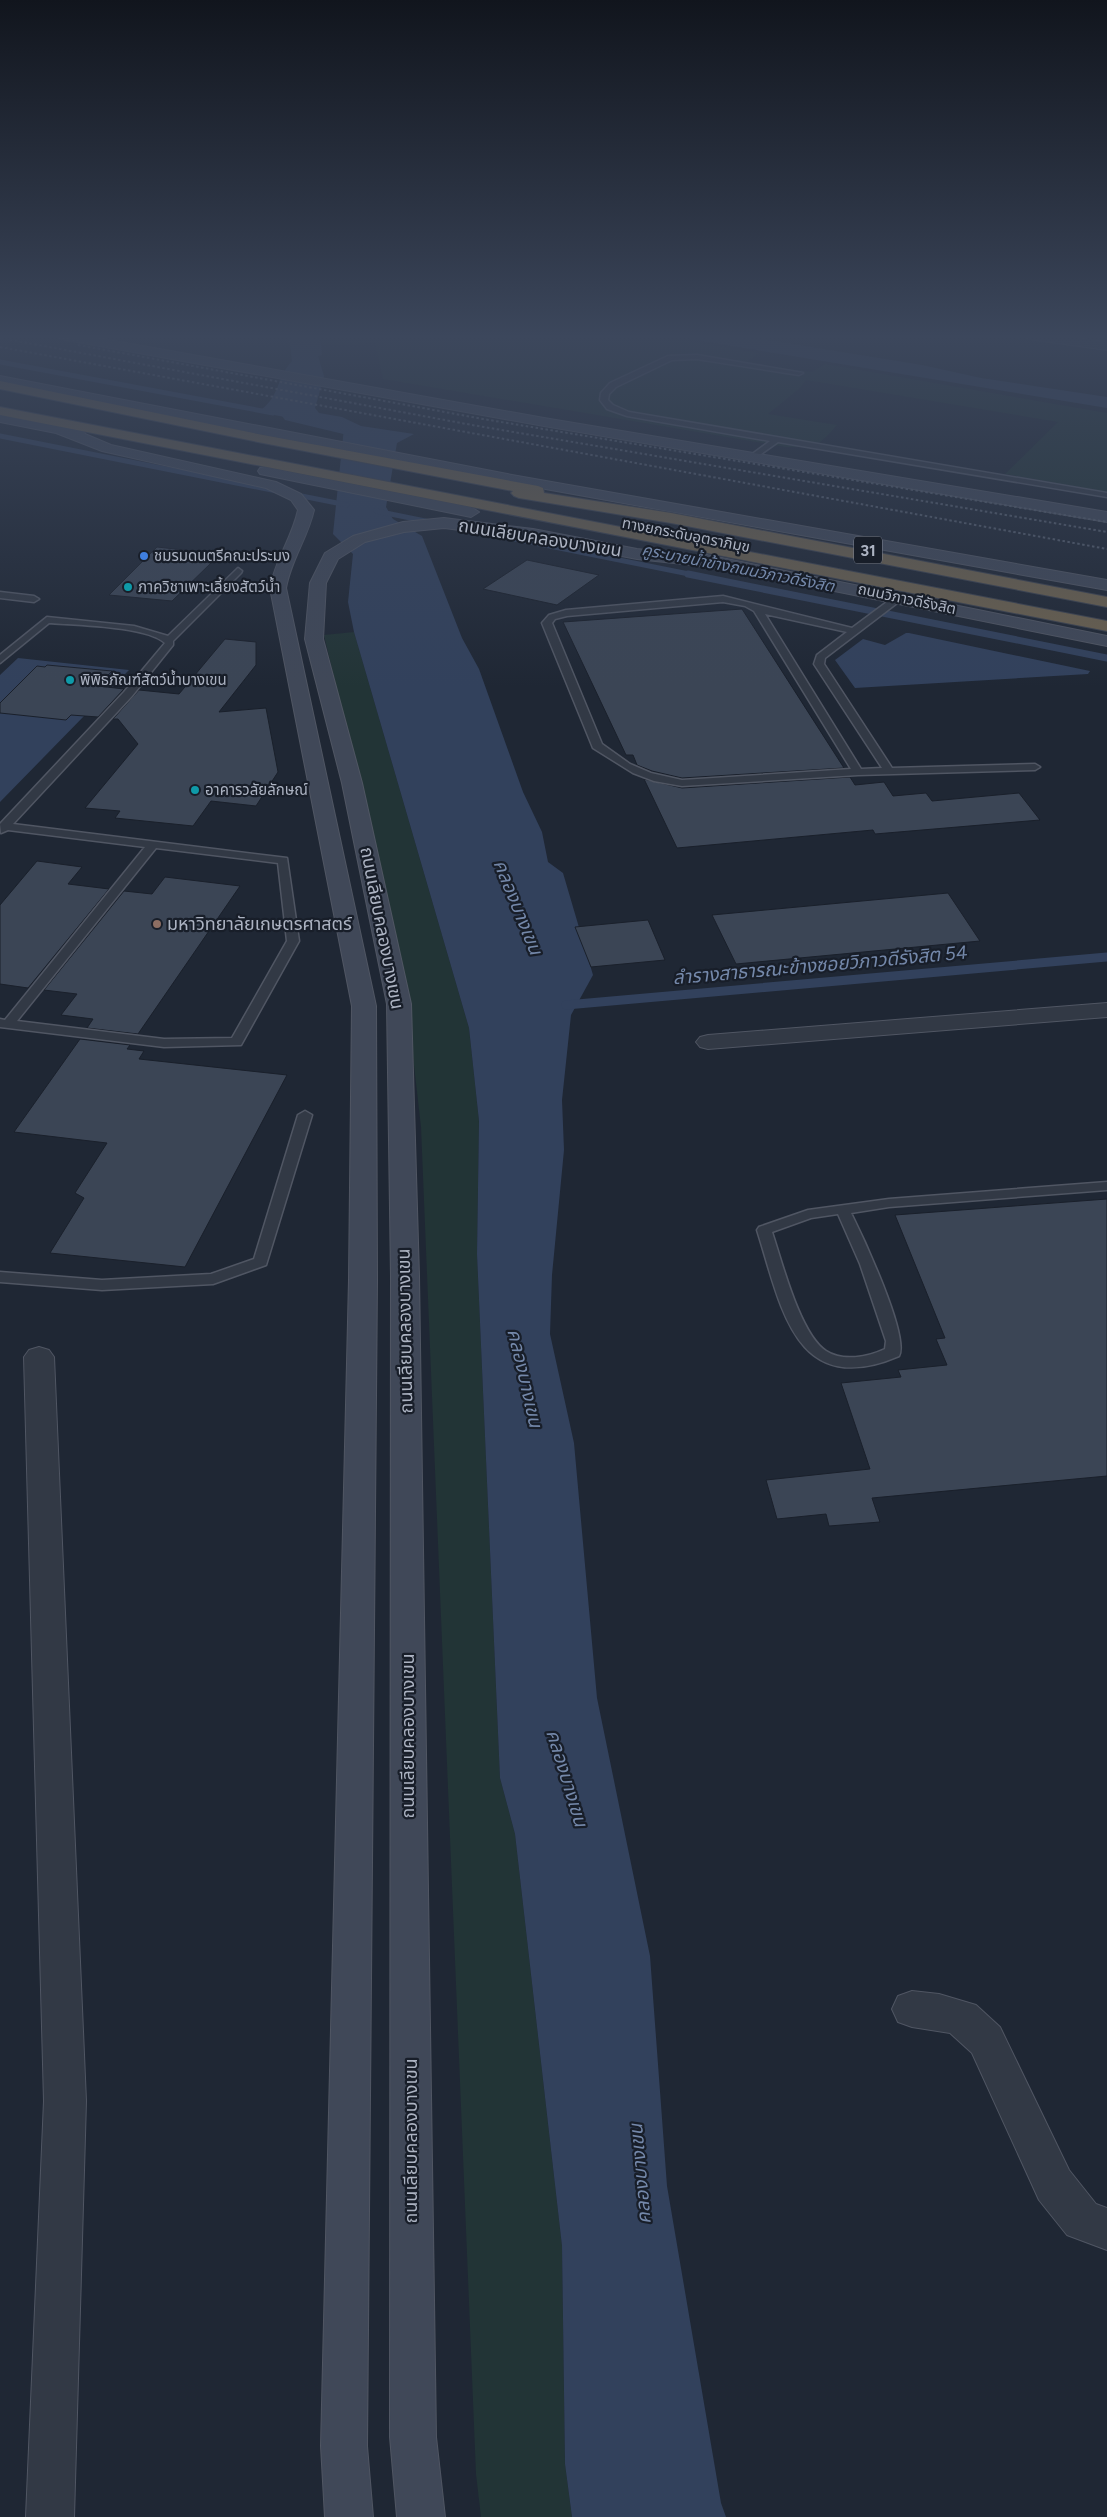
<svg xmlns="http://www.w3.org/2000/svg" width="1107" height="2517" viewBox="0 0 1107 2517" font-family="Figtree,'Noto Sans Thai',sans-serif">
	<style>
		.green { fill: #223436 }
		.water { fill: #32415c }
		.lines { fill: none; stroke-linecap: round; stroke-linejoin: round }
		.stream-far2 { stroke: #32415c; stroke-width: 5 }
		.stream-far1 { stroke: #32415c; stroke-width: 7 }
		.stream { stroke: #32415c; stroke-width: 9 }
		.canal { fill: #32415c; fill-rule: evenodd }
		.building { fill: #3b4555; stroke: #1a202b }
		.lane-casing { stroke: #505663; stroke-width: 3 }
		.street-casing { stroke: #505663; stroke-width: 2 }
		.secondary-casing { stroke: #505663; stroke-width: 2 }
		.highway-casing { stroke: #3d434f; stroke-width: 2 }
		.lane { fill: #323945; fill-rule: evenodd }
		.street { fill: #323945; fill-rule: evenodd }
		.secondary { fill: #404858; fill-rule: evenodd }
		.highway { fill: #6b614f; fill-rule: evenodd }
		.rail { stroke: #545d6c; stroke-width: 2; stroke-dasharray: 2.5 2.5; stroke-linecap: butt }
		.shop-dot { fill: #3f7fe0; stroke: #181e29; stroke-width: 2 }
		.culture-dot { fill: #0f9aa8; stroke: #181e29; stroke-width: 2 }
		.education-dot { fill: #8d6e63; stroke: #181e29; stroke-width: 2 }
		.labels { text-anchor: middle; dominant-baseline: central; stroke-width: 4.5; stroke-linejoin: round; paint-order: stroke }
		.far-street-label { font-size: 15px; fill: #acb3c2; stroke: #181e29 }
		.far-poi-label { font-size: 15px; fill: #acb3c2; stroke: #181e29; text-anchor: start }
		.shield { fill: #181e29; stroke: #808694; stroke-width: 1 }
		.shield-label { font-size: 16px; font-weight: bold; fill: #acb3c2 }
		.far-water-label { font-size: 16px; font-style: italic; fill: #7488aa; stroke: #181e29 }
		.street-label { font-size: 18px; fill: #acb3c2; stroke: #181e29 }
		.poi-label { font-size: 18px; fill: #acb3c2; stroke: #181e29; text-anchor: start }
		.water-label { font-size: 19px; font-style: italic; fill: #7488aa; stroke: #181e29 }
	</style>
	<rect width="100%" height="100%" fill="#1f2734"/>
	<path class="green" d="M 320,335 L 651,335 L 759,353 L 745,363 L 812,372 L 825,364 L 1107,413 L 1107,492 L 1005,474 L 1058,422 L 806,380 L 800,388 L 768,414 L 837,425 C 817,448 816,447 786,447 L 383,379 L 375,343 L 322,345 Z
		M 354,632 L 469,1028 L 479,1121 L 477,1254 L 500,1778 L 515,1834 L 562,2246 L 565,2464 L 572,2517 L 481,2517 L 476,2474 L 421,1127 L 403,968 L 324,635 Z"/>
	<path class="water" d="M 289,335 L 320,335 L 322,355 L 318,356 L 324,376 L 315,408 L 319,413 L 342,417 L 361,426 L 414,434 L 397,443 L 386,507 L 393,519 L 422,536 L 462,638 L 479,669 L 523,792 L 542,832 L 548,862 L 563,873 L 593,975 L 571,1015 L 562,1100 L 564,1150 L 552,1275 L 550,1334 L 574,1443 L 597,1698 L 650,1956 L 667,2186 L 721,2503 L 726,2517 L 572,2517 L 565,2464 L 562,2246 L 515,1834 L 500,1778 L 477,1254 L 479,1121 L 469,1028 L 354,632 L 348,602 L 353,554 L 333,534 L 344,428 L 258,412 C 280,398 276,378 292,361 Z
		M 666,335 L 737,335 L 922,365 L 981,378 L 1107,397 L 1107,408 Z
		M 906,633 L 909,633 L 1090,671 L 1088,674 L 855,688 L 835,660 L 863,639 L 885,645 Z
		M 18,658 L 129,670 L 0,802 L 0,675 Z"/>
	<g class="lines">
		<path class="stream-far2" d="M 0,362 L 273,413
			M 0,436 L 347,505
			M 376,511 L 435,523
			M 474,531 L 694,575"/>
		<path class="stream-far1" d="M 688,574 L 1107,658"/>
		<path class="stream" d="M 566,1005 L 1107,957"/>
		<path class="canal" d="M 288,335 L 304,335 L 319,395 L 303,414 L 375,431 C 380,438 378,454 374,461 L 360,461 L 358,457 L 360,438 L 285,420 L 282,416 L 301,394 Z"/>
	</g>
	<path class="building" d="M 157,547 L 193,551 L 184,560 L 211,563 L 172,601 L 109,595 Z
		M 527,560 L 599,575 L 557,605 L 483,589 Z
		M 742,609 L 844,768 L 682,778 L 652,771 L 637,765 L 633,755 L 626,755 L 563,622 Z
		M 225,639 L 256,642 L 256,665 L 219,712 L 266,708 L 278,772 L 256,806 L 211,801 L 193,826 L 115,818 L 120,811 L 85,808 L 138,744 L 118,719 L 113,719 L 139,690 L 179,694 Z
		M 47,665 L 112,671 L 98,686 L 124,689 L 98,717 L 71,715 L 66,720 L 0,713 L 0,703 L 37,666 L 45,667 Z
		M 850,777 L 855,785 L 884,782 L 893,796 L 926,793 L 932,801 L 1019,793 L 1040,820 L 875,834 L 873,830 L 677,848 L 644,779 L 682,788 Z
		M 37,861 L 82,867 L 68,884 L 109,889 L 28,988 L 0,984 L 0,905 Z
		M 165,877 L 240,886 L 138,1034 L 87,1028 L 93,1019 L 61,1015 L 77,994 L 44,990 L 124,891 L 152,894 Z
		M 948,893 L 980,941 L 736,964 L 712,915 Z
		M 648,920 L 665,960 L 591,967 L 575,927 Z
		M 80,1039 L 130,1045 L 127,1049 L 144,1051 L 139,1059 L 287,1075 L 185,1267 L 50,1253 L 84,1198 L 75,1193 L 107,1143 L 14,1132 Z
		M 1107,1199 L 1107,1476 L 872,1498 L 880,1522 L 829,1526 L 826,1514 L 777,1519 L 766,1480 L 870,1469 L 841,1383 L 901,1377 L 898,1370 L 947,1365 L 936,1339 L 945,1338 L 895,1215 Z"/>
	<g class="lines">
		<g class="lane-casing">
			<path id="lane" d="M 697,355 L 803,373 L 799,375 L 697,359 L 672,360 L 616,387 L 609,394 L 608,400 L 613,405 L 629,412 L 1107,493 L 1107,497 L 778,442 L 754,459 L 750,457 L 751,455 L 770,441 L 627,416 L 607,409 L 600,400 L 601,393 L 610,383 L 668,356 Z
				M 238,568 L 242,571 L 241,573 L 173,641 L 173,645 L 132,696 L 13,824 L 287,858 L 299,941 L 241,1045 L 164,1047 L 0,1027 L 0,1019 L 5,1020 L 145,847 L 8,830 L 1,833 L 0,824 L 124,692 L 165,643 C 147,626 75,625 49,623 L 0,663 L 0,655 L 47,617 L 134,626 L 168,636 ZM 156,848 L 278,863 L 287,941 L 232,1038 L 164,1039 L 17,1021 Z
				M 0,592 L 34,596 L 39,599 L 34,602 L 0,598 Z
				M 723,596 L 852,628 L 895,596 L 901,596 L 901,600 L 825,658 L 824,664 L 892,768 L 1035,764 L 1040,767 L 1035,770 L 858,775 L 682,786 L 654,781 L 633,773 L 593,748 L 542,623 L 549,615 L 566,610 ZM 723,602 L 745,606 L 754,611 L 851,769 L 682,780 L 651,773 L 630,764 L 602,744 L 552,623 L 555,619 L 567,616 ZM 765,614 L 847,632 L 817,655 L 814,664 L 882,768 L 861,769 Z
				M 305,1111 L 312,1115 L 266,1265 L 213,1284 L 102,1290 L 0,1282 L 0,1272 L 102,1280 L 211,1274 L 254,1259 L 298,1115 Z
				M 1107,1182 L 1107,1190 L 889,1207 L 851,1213 C 862,1235 910,1337 899,1356 C 794,1401 781,1305 757,1230 L 759,1227 L 808,1210 L 889,1199 ZM 838,1214 L 860,1264 L 886,1341 L 885,1349 C 868,1357 843,1362 826,1351 C 800,1334 782,1262 772,1232 L 811,1218 Z"/>
		</g>
		<g class="street-casing">
			<path id="street" d="M 1023,335 L 1054,335 L 1107,342 L 1107,350 L 1029,339 Z
				M 1107,1003 L 1107,1017 L 708,1049 L 700,1047 L 696,1042 L 700,1037 L 708,1035 Z
				M 39,1347 L 49,1350 L 54,1357 L 86,2101 L 74,2517 L 26,2517 L 44,2101 L 24,1357 L 29,1350 Z
				M 912,1991 L 939,1994 L 976,2005 L 1000,2027 L 1069,2170 L 1096,2204 L 1107,2208 L 1107,2250 L 1067,2235 L 1039,2200 L 972,2053 L 950,2033 L 912,2027 L 898,2022 L 892,2009 L 898,1996 Z"/>
		</g>
		<g class="secondary-casing">
			<path id="secondary" d="M 55,335 L 81,335 L 544,418 L 1107,512 L 1107,522 L 544,426 L 61,339 Z
				M 0,376 L 512,475 L 1107,580 L 1107,590 L 512,483 L 0,384 Z
				M 0,414 L 79,429 L 84,430 L 85,434 L 111,445 L 276,482 L 301,494 L 314,510 C 308,537 291,560 286,588 L 376,1006 L 377,1280 L 367,2446 L 373,2517 L 325,2517 L 321,2446 L 349,1280 L 352,1006 L 270,588 C 275,560 292,538 298,510 L 291,500 L 266,488 L 102,451 L 56,433 L 0,422 Z
				M 265,467 L 471,507 L 479,512 L 471,517 L 260,474 L 258,471 L 260,468 Z
				M 444,518 L 533,529 L 637,549 L 696,556 L 702,554 L 1107,636 L 1107,646 L 720,568 L 637,559 L 533,539 L 444,528 L 404,532 L 365,542 L 338,559 L 326,583 L 323,639 L 362,783 L 411,1004 L 419,1276 L 436,2437 L 445,2517 L 397,2517 L 390,2437 L 391,1276 L 387,1004 L 342,783 L 305,639 L 310,583 L 325,553 L 353,536 L 403,522 Z"/>
		</g>
		<g class="highway-casing">
			<path id="highway" d="M 0,381 L 263,435 L 538,486 L 543,488 L 544,493 L 671,513 L 1107,597 L 1107,607 L 671,523 L 519,498 L 514,496 L 511,493 L 513,491 L 263,443 L 0,389 Z
				M 0,407 L 1107,621 L 1107,631 L 0,415 Z"/>
		</g>
		<use href="#lane" class="lane"/>
		<use href="#street" class="street"/>
		<use href="#secondary" class="secondary"/>
		<use href="#highway" class="highway"/>
		<path class="rail" d="M 42,335 L 86,343
			M 0,338 L 472,425 L 1107,532
			M 78,345 L 483,419 L 1107,522
			M 0,347 L 1107,549"/>
	</g>
	<linearGradient id="sky" x2="0" y2="1"><stop stop-color="#11151d"/><stop offset="0.49" stop-color="#3c475c"/><stop offset="1" stop-color="#3c475c" stop-opacity="0"/></linearGradient>
	<rect width="1107" height="687" fill="url(#sky)"/>
	<circle class="shop-dot" cx="144" cy="556" r="5"/>
	<g class="culture-dot">
		<circle cx="128" cy="587" r="5"/>
		<circle cx="70" cy="680" r="5"/>
		<circle cx="195" cy="790" r="5"/>
	</g>
	<circle class="education-dot" cx="157" cy="924" r="5"/>
	<g class="labels">
		<g class="far-street-label">
			<text transform="translate(686 535) rotate(11)">ทางยกระดับอุตราภิมุข</text>
			<text transform="translate(907 599) rotate(12)">ถนนวิภาวดีรังสิต</text>
		</g>
		<g class="far-poi-label">
			<text x="154" y="556">ชมรมดนตรีคณะประมง</text>
			<text x="138" y="587">ภาควิชาเพาะเลี้ยงสัตว์น้ำ</text>
			<text x="80" y="680">พิพิธภัณฑ์สัตว์น้ำบางเขน</text>
			<text x="205" y="790">อาคารวลัยลักษณ์</text>
		</g>
		<rect class="shield" x="854" y="536.5" width="28" height="27" rx="4"/>
		<g class="shield-label">
			<text x="868" y="550">31</text>
		</g>
		<g class="far-water-label">
			<text transform="translate(738 568) rotate(11)">คูระบายน้ำข้างถนนวิภาวดีรังสิต</text>
		</g>
		<g class="street-label">
			<text transform="translate(540 538) rotate(9)">ถนนเลียบคลองบางเขน</text>
			<text transform="translate(382 928) rotate(79)">ถนนเลียบคลองบางเขน</text>
			<text transform="translate(405 1331) rotate(-91)">ถนนเลียบคลองบางเขน</text>
			<text transform="translate(408 1736) rotate(-90)">ถนนเลียบคลองบางเขน</text>
			<text transform="translate(411 2141) rotate(-90)">ถนนเลียบคลองบางเขน</text>
		</g>
		<g class="poi-label">
			<text x="167" y="924">มหาวิทยาลัยเกษตรศาสตร์</text>
		</g>
		<g class="water-label">
			<text transform="translate(518 907) rotate(68)">คลองบางเขน</text>
			<text transform="translate(820 965) rotate(-5)">ลำรางสาธารณะข้างซอยวิภาวดีรังสิต 54</text>
			<text transform="translate(525 1378) rotate(77)">คลองบางเขน</text>
			<text transform="translate(567 1778) rotate(73)">คลองบางเขน</text>
			<text transform="translate(640 2174) rotate(-95)">คลองบางเขน</text>
		</g>
	</g>
</svg>
